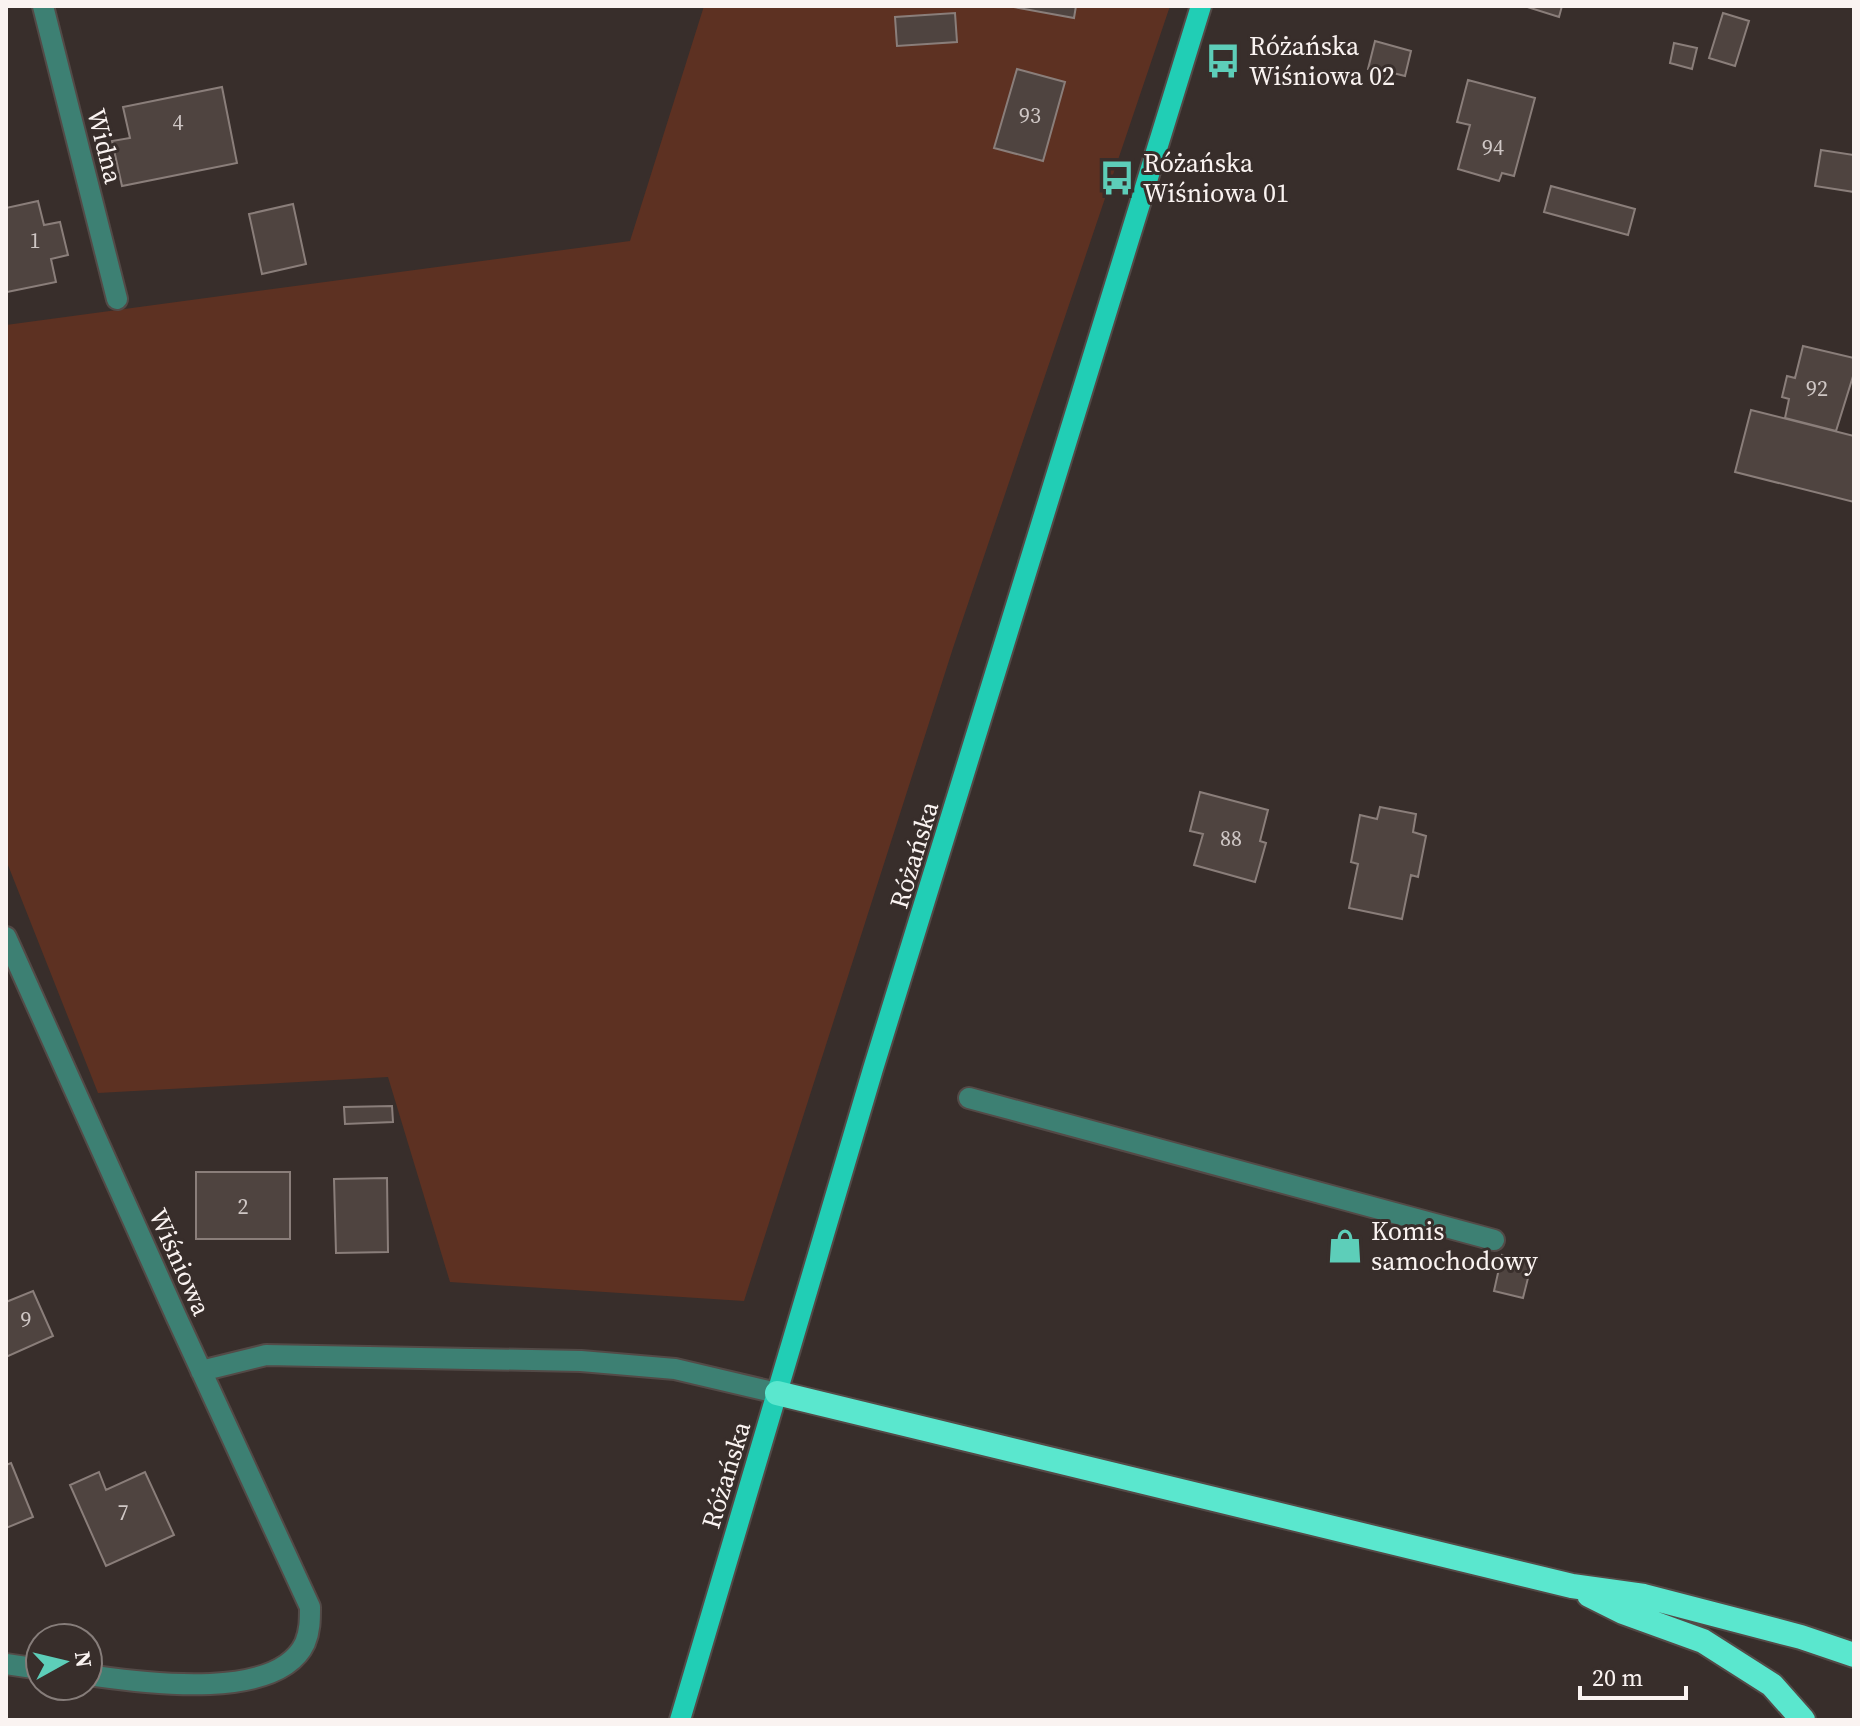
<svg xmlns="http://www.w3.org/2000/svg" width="1860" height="1726" viewBox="0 0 1860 1726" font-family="'Source Serif 4',serif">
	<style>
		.green { fill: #5d3122 }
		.building { fill: #4f4440; stroke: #8a7e7a; stroke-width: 2 }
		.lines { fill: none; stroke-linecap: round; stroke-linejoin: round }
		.minor-casing { stroke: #534a47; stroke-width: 24 }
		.major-casing { stroke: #534a47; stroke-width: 24 }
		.highway-casing { stroke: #534a47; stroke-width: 28 }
		.minor { stroke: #3d8073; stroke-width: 20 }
		.major { stroke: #21ceb5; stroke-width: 20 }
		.highway { stroke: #5ae7ce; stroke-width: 24 }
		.labels { text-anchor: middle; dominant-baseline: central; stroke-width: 6; stroke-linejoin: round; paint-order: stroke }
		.number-label { font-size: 22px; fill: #cfc7c5 }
		.poi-label { font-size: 26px; fill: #faf3f1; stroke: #382e2b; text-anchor: start }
		.street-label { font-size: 26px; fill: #faf3f1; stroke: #382e2b }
	</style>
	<rect width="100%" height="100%" fill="#382e2b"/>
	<path class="green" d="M 704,6 L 1170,6 L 953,648 L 744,1301 L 450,1282 L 388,1077 L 98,1093 L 6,860 L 6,325 L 630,241 Z"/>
	<path class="building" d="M 1008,6 L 1076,6 L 1074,18 Z
		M 1524,6 L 1562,6 L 1559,17 Z
		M 955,13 L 957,42 L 897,46 L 895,17 Z
		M 1723,13 L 1749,21 L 1735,66 L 1709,58 Z
		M 1375,41 L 1411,51 L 1405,76 L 1393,73 L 1391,82 L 1375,78 L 1377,71 L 1368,69 Z
		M 1674,43 L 1697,48 L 1692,69 L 1670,63 Z
		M 1017,69 L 1065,82 L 1043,161 L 994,148 Z
		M 1468,80 L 1535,98 L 1514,176 L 1502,173 L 1499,181 L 1458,169 L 1470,125 L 1457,122 Z
		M 222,87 L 237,163 L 122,186 L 112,141 L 130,138 L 123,107 Z
		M 1821,150 L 1854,155 L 1854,192 L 1815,186 Z
		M 1551,186 L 1635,209 L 1628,235 L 1544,212 Z
		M 38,201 L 44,225 L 60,222 L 68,255 L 51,259 L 56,282 L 7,292 L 6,208 Z
		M 293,204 L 306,264 L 262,274 L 249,214 Z
		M 1803,346 L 1854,358 L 1854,373 L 1836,431 L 1785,418 L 1789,399 L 1782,397 L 1787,376 L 1795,378 Z
		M 1751,410 L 1854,436 L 1854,502 L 1735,472 Z
		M 1200,792 L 1268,810 L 1260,841 L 1266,843 L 1255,882 L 1194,865 L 1203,834 L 1190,831 Z
		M 1380,807 L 1416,814 L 1413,832 L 1426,836 L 1418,877 L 1411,875 L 1402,919 L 1349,908 L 1358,864 L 1351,862 L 1360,815 L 1377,819 Z
		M 392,1106 L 393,1122 L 345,1124 L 344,1107 Z
		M 196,1172 L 290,1172 L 290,1239 L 196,1239 Z
		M 387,1178 L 388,1252 L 336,1253 L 334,1179 Z
		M 1502,1255 L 1532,1262 L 1523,1298 L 1494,1291 Z
		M 33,1291 L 53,1336 L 6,1357 L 6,1302 Z
		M 11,1463 L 33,1517 L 6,1528 L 6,1465 Z
		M 99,1472 L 106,1490 L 145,1472 L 174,1535 L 106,1566 L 70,1485 Z"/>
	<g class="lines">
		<g class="minor-casing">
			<path id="minor" d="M 43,6 L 117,299
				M 6,937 L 176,1316 L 310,1607 C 310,1620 310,1631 305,1643 C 277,1703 140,1682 88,1675
				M 969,1098 L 1494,1240
				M 201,1371 L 266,1355 L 581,1361 L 675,1369 L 777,1393
				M 6,1664 L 40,1669"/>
		</g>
		<g class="major-casing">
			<path id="major" d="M 680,1720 L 873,1069 L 1201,6"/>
		</g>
		<g class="highway-casing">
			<path id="highway" d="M 777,1393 L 1572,1586 L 1644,1596 L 1801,1637 L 1854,1655
				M 1589,1595 L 1623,1612 L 1703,1641 L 1772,1685 L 1803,1720"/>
		</g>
		<use href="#minor" class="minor"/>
		<use href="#major" class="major"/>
		<use href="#highway" class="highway"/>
	</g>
	<defs>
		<g id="bus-bare" transform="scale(2.76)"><path d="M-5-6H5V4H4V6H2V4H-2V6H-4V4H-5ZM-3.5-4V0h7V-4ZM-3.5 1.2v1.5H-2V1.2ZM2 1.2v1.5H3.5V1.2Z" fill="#5dceb9" stroke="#382e2b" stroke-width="2.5" paint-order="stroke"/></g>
		<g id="shop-bare" transform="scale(2.76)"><path d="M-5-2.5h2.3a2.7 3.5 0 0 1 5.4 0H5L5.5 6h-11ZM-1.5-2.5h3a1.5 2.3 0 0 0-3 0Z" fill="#5dceb9" stroke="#382e2b" stroke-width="2.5" paint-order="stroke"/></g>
	</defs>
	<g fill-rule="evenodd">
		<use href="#bus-bare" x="1223" y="61"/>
		<use href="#bus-bare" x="1117" y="178"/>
		<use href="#shop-bare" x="1345" y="1246"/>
	</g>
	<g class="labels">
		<g class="number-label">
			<text x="1030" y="115">93</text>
			<text x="178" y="122">4</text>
			<text x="1493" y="147">94</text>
			<text x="35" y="240">1</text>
			<text x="1817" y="388">92</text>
			<text x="1231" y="838">88</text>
			<text x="243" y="1206">2</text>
			<text x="26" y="1319">9</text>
			<text x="123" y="1512">7</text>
		</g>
		<g class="poi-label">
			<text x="1249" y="46">Różańska<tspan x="1249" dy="30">Wiśniowa 02</tspan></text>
			<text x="1143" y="163">Różańska<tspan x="1143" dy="30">Wiśniowa 01</tspan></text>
			<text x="1371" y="1231">Komis<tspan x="1371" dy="30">samochodowy</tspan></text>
		</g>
		<g class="street-label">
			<text transform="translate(105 146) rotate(76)">Widna</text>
			<text transform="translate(914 855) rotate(-73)">Różańska</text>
			<text transform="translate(180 1262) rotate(66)">Wiśniowa</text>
			<text transform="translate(726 1475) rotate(-73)">Różańska</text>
		</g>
	</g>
	<rect width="1860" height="1726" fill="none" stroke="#faf3f1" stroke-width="16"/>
	<g transform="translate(64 1662) rotate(82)"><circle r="38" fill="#382e2b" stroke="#867d7a" stroke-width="2"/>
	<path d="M0-6L14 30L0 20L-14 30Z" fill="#5dceb9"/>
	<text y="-12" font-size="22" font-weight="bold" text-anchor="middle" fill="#faf3f1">N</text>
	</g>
	<path d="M1580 1686v12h106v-12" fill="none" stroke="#faf3f1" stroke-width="4"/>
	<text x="1592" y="1686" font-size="24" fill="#faf3f1" stroke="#382e2b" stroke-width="6" paint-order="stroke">20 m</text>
</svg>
